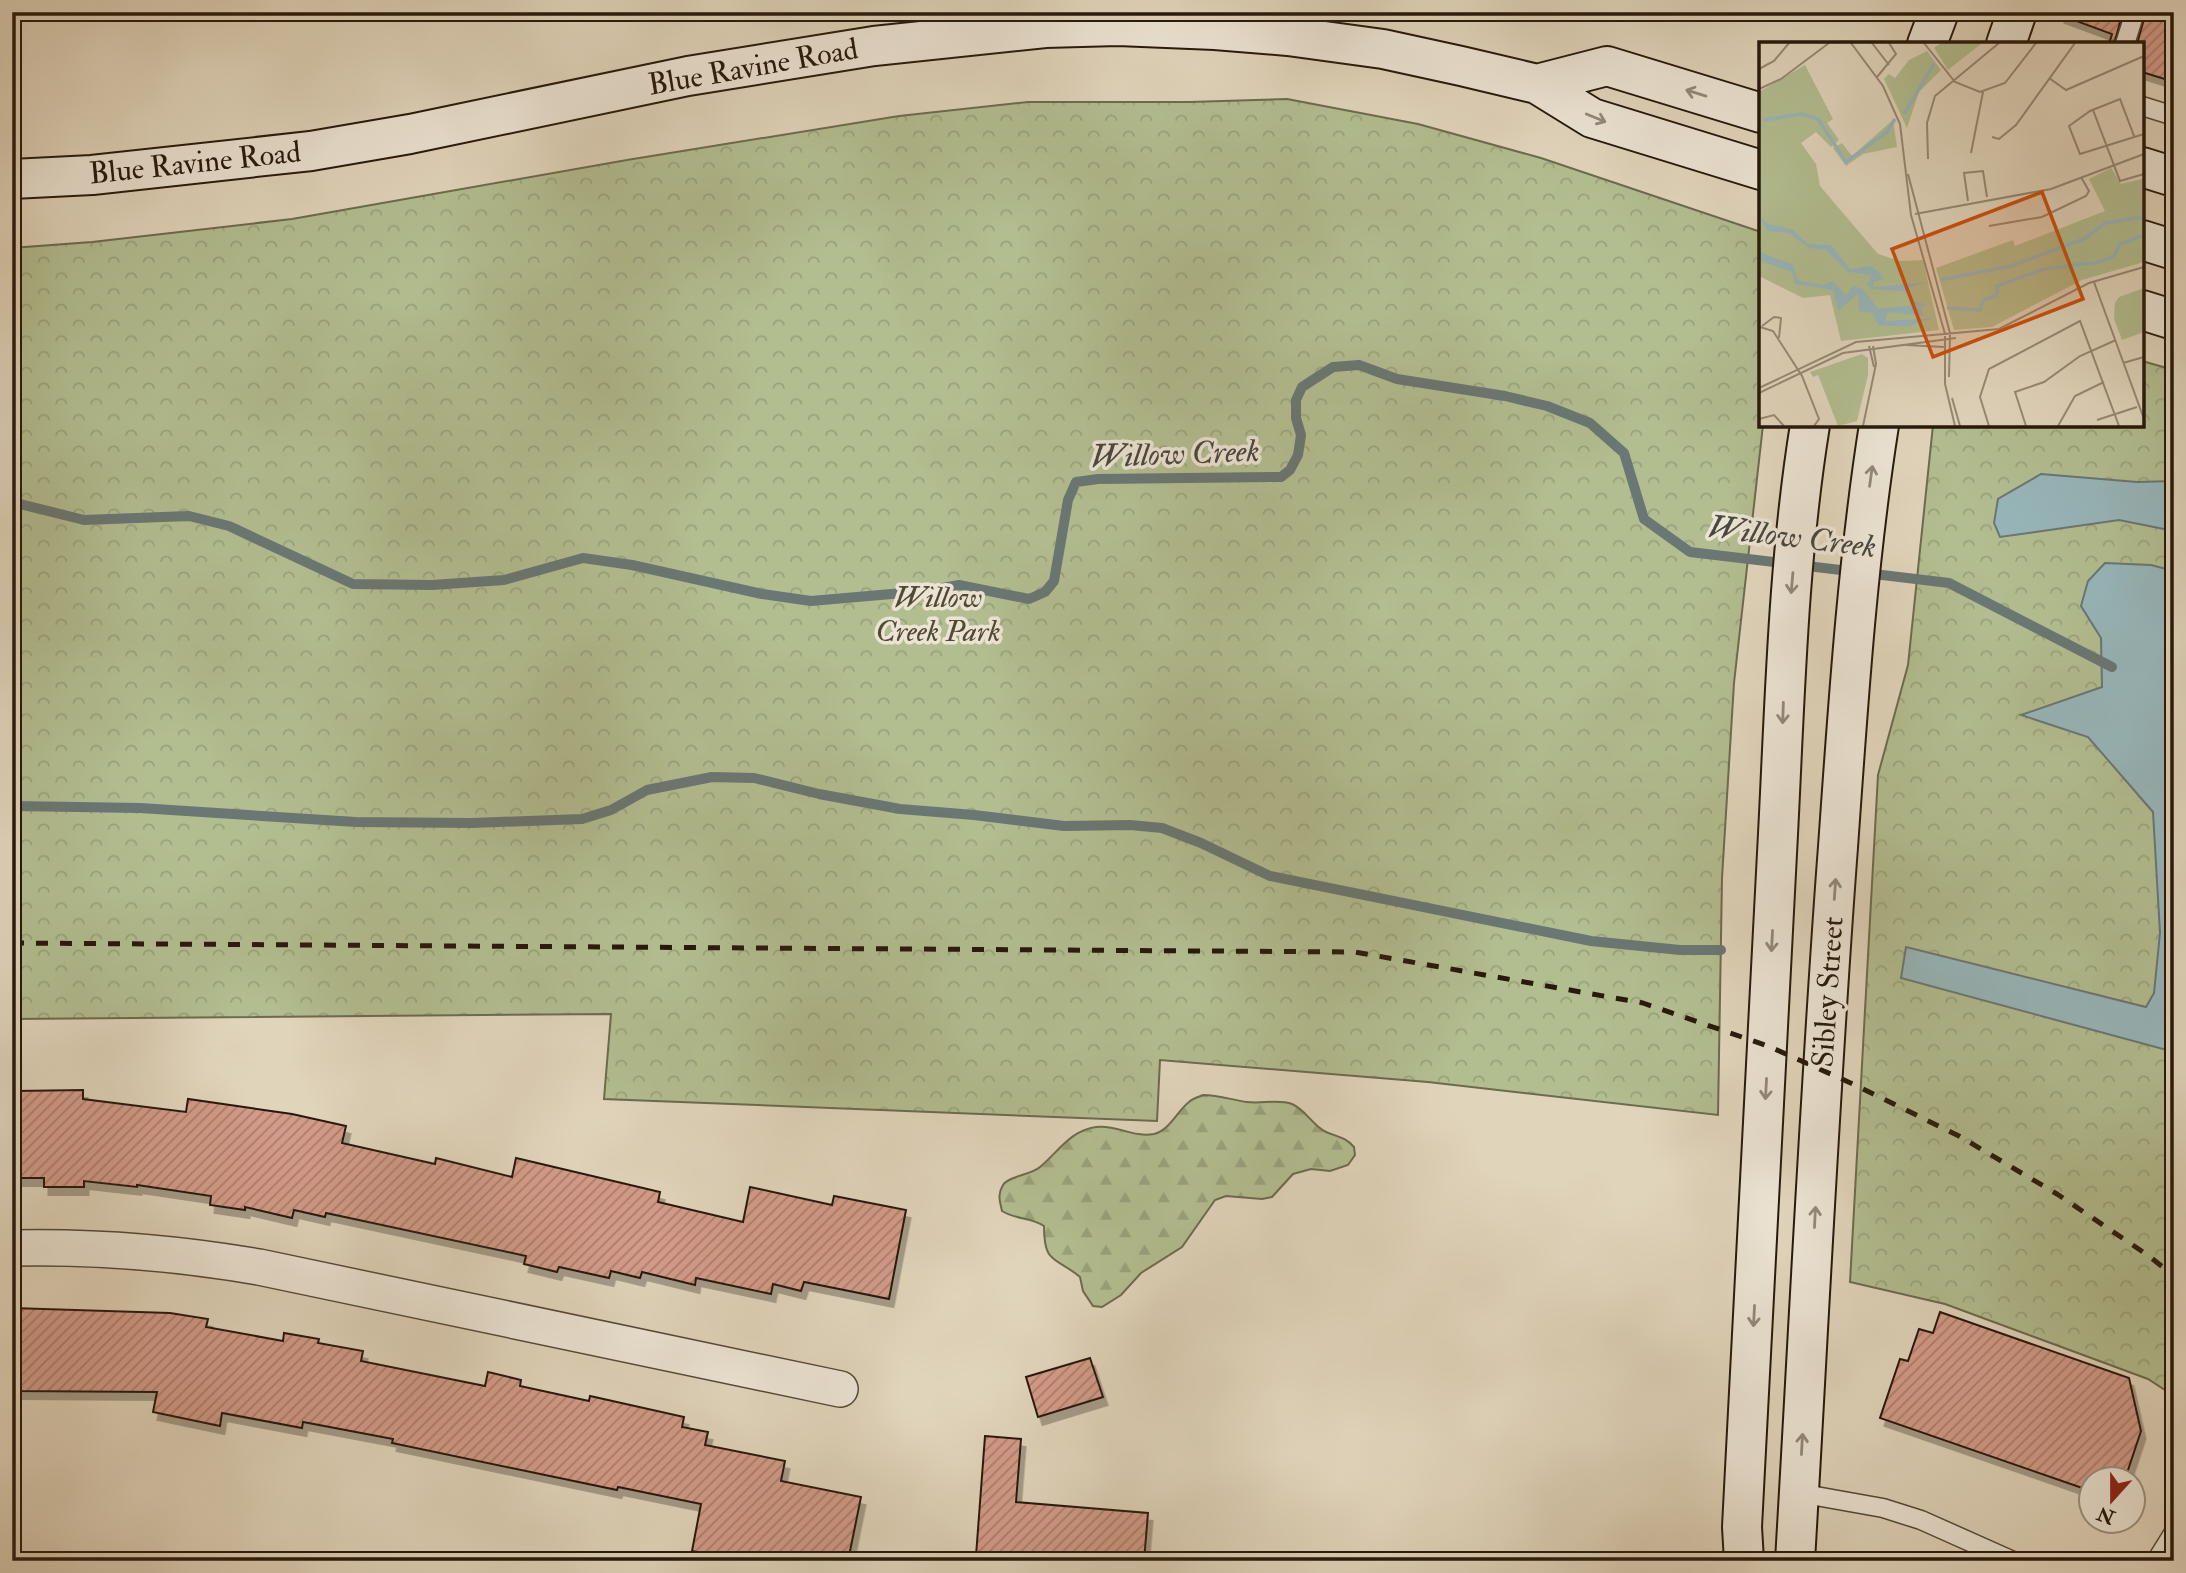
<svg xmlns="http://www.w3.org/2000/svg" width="2186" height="1573" viewBox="0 0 2186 1573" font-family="'IM FELL Double Pica',serif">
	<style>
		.forest { fill: url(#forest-firs); stroke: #6c6b4e; stroke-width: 2 }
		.park { fill: url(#park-crowns); stroke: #6c6b4e; stroke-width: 2 }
		.water { fill: #97b6ba; stroke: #6a7774; stroke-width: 2 }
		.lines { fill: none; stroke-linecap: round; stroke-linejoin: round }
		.stream { stroke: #6a7774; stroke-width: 10 }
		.building { fill: url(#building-hatch); stroke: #27190b; stroke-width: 2; filter: url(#shadow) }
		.lane-casing { stroke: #554837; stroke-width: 21 }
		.street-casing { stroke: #554837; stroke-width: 38 }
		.secondary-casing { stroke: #27190b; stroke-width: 42 }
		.lane { stroke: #ebe3d3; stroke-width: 18 }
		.street { stroke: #ebe3d3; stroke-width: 35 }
		.secondary { stroke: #ebe3d3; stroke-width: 38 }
		.rail { stroke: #27190b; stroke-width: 5; stroke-dasharray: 12 12; stroke-linecap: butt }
		.oneway { stroke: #938879 }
		.labels { text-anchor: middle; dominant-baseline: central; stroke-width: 7; stroke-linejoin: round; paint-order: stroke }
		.street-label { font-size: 30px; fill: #27190b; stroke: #ebe3d3 }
		.park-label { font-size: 30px; font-style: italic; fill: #514a33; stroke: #ebe3d3 }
		.water-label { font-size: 32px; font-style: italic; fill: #494840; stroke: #ebe3d3 }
		.inset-river { fill: none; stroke: #97b6ba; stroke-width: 3.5 }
		.inset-road { fill: none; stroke: #968975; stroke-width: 2 }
		.view { fill: #cb4f0c; fill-opacity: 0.15; stroke: #cb4f0c; stroke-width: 3.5 }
		.inset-edge { fill: none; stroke: #27190b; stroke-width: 3.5 }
	</style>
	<defs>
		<pattern id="forest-firs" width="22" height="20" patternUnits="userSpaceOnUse" patternTransform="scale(1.75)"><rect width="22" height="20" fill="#b2bd90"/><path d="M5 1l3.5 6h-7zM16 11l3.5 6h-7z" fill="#99a27b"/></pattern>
		<pattern id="park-crowns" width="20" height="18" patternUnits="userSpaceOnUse" patternTransform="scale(1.75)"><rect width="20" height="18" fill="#b2bd90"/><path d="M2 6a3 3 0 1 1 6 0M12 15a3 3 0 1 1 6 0" fill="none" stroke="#99a27b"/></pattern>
		<pattern id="building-hatch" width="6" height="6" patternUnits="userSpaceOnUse" patternTransform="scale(1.75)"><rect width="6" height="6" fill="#d39b89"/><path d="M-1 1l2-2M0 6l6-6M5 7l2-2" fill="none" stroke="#ab7e6e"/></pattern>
		<filter id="shadow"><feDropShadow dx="4.5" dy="8" stdDeviation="0" flood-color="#0004"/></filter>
	</defs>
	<rect width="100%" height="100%" fill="#e0d4bb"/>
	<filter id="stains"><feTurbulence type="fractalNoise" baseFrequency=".00286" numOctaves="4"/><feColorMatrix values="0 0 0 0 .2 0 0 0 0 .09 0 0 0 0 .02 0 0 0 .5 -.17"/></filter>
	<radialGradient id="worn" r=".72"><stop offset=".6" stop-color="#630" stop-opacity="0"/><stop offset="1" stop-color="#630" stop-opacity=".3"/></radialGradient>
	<path class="forest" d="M 1203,1095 C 1219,1095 1232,1100 1247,1102 C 1261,1104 1279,1099 1292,1104 C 1306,1110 1312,1125 1326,1132 C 1338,1137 1345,1137 1354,1147 L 1355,1155 L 1348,1165 L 1330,1171 L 1311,1169 L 1293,1174 L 1272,1197 L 1262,1199 L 1226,1196 L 1215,1200 L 1182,1247 L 1141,1273 L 1121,1295 L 1102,1307 L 1093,1306 L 1083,1291 L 1080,1277 C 1055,1256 1044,1265 1044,1226 C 1031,1217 1017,1220 1002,1211 C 1000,1201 997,1195 1003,1185 C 1008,1176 1031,1175 1040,1167 C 1058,1152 1071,1130 1096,1127 C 1116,1124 1133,1138 1154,1134 C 1170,1130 1177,1111 1189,1102 C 1193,1098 1199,1097 1203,1095 Z"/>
	<path class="park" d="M 1287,99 L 1418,124 L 1541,158 L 1761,232 L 1761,425 L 1763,425 L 1734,683 L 1722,878 L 1718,1115 L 1428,1082 L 1160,1060 L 1157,1121 L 604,1099 L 611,1014 L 12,1019 L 12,248 L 92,242 L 292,219 L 627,160 L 899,116 L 1028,102 L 1190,102 Z
		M 2142,361 L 2174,370 L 2174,1396 L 2148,1379 L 1945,1304 L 1850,1282 L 1878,775 L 1908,665 L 1933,425 L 2142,425 Z"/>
	<path class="water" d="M 2041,474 L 2137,482 L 2174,481 L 2174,531 L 2119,520 L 2000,537 L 1994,523 L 1998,499 Z
		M 2105,563 L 2151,565 L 2174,571 L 2174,749 L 2167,747 L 2174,766 L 2174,1052 L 1901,978 L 1906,947 L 2146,1007 L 2154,993 L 2160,933 L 2153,812 L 2088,737 L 2021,715 L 2102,687 L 2101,638 L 2081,606 L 2088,581 Z"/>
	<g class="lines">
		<path class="stream" d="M 12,502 L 84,520 L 189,516 L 229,526 L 353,584 L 432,585 L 504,580 L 583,558 L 632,565 L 762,594 L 811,601 L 926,591 L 959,585 L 1029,599 L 1045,592 L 1054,581 L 1068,500 L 1076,482 L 1098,479 L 1281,477 L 1290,470 L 1298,455 L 1301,435 L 1296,418 L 1296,400 L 1302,387 L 1333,367 L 1359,365 L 1397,379 L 1505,396 L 1547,406 L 1590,423 L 1624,453 L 1644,519 L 1690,552 L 1949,583 L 2112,667
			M 12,806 L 140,808 L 356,822 L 472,823 L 582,819 L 611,810 L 647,790 L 712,777 L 754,778 L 819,794 L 900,809 L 974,815 L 1064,826 L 1130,825 L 1162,828 L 1201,843 L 1270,876 L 1591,941 L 1680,950 L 1721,950"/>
	</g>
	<path class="building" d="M 2061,12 L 2123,12 L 2114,44 L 2109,44 L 2112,34 L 2060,15 Z
		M 2146,12 L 2174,12 L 2174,82 L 2142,72 L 2142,44 L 2137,44 Z
		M 83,1090 L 83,1099 L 186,1112 L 188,1099 L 292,1114 L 346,1126 L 342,1143 L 435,1164 L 436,1158 L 512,1177 L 516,1158 L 660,1192 L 658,1202 L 743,1222 L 750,1187 L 832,1205 L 834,1196 L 906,1210 L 889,1299 L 804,1282 L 801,1291 L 773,1284 L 771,1294 L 696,1278 L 695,1285 L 642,1272 L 640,1278 L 611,1271 L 609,1278 L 559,1267 L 557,1272 L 524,1264 L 526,1256 L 326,1213 L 325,1217 L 294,1210 L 292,1218 L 245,1207 L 245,1210 L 210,1205 L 211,1196 L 137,1185 L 137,1187 L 84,1181 L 84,1187 L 44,1187 L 44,1178 L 17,1178 L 16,1091 Z
		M 12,1308 L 170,1313 L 208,1319 L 206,1327 L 283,1341 L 284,1333 L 319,1339 L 318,1343 L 363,1351 L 361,1361 L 485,1386 L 488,1372 L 521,1380 L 520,1386 L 589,1401 L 590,1396 L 684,1417 L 682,1427 L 708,1432 L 705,1445 L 785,1461 L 781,1481 L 861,1497 L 848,1561 L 741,1561 L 692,1551 L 701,1504 L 618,1487 L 617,1490 L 392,1443 L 393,1439 L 303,1422 L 302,1428 L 222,1413 L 220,1426 L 153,1412 L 157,1392 L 12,1391 Z
		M 1940,1312 L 2129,1378 L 2141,1431 L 2125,1479 L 2091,1479 L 2091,1491 L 1880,1418 L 1900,1359 L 1908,1361 L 1919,1329 L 1933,1333 Z
		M 1090,1358 L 1103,1397 L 1038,1417 L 1026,1377 Z
		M 985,1436 L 1021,1439 L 1016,1502 L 1148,1513 L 1144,1561 L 1029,1561 L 976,1556 Z"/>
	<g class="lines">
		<g class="lane-casing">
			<path id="lane" d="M 2125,44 L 2135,12
				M 2142,106 L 2174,116
				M 1799,1493 L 1883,1508 L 1921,1520 L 2013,1561
				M 2156,1561 L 2174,1532"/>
		</g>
		<g class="street-casing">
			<path id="street" d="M 12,1248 C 96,1246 177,1253 259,1267 L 840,1389"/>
		</g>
		<g class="secondary-casing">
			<path id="secondary" d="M 1927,44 L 1939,12
				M 2006,44 L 2017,12
				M 1537,84 L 1607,66 L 1761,113
				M 2142,167 L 2174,177
				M 12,179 L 92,175 L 311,151 L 410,134 L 688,76 L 874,46 L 1045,28 L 1118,26 L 1215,30 L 1288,36 L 1383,49 L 1461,66 L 1537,84 L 1592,118 L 1761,170
				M 2142,240 L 2174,250
				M 2142,310 L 2174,320
				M 1744,1561 L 1742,1527 C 1755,1296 1767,1065 1778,834 C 1785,698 1788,561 1810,425
				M 1795,1561 C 1809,1323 1820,1084 1838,847 C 1848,706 1857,565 1879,425"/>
		</g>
		<use href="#lane" class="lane"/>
		<use href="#street" class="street"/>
		<use href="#secondary" class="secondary"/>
		<path class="rail" d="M 12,943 L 1355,952 L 1643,1003 L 1768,1046 L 1853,1084 L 1959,1136 L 2057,1194 L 2149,1256 L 2174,1276"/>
	</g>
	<defs><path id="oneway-shaft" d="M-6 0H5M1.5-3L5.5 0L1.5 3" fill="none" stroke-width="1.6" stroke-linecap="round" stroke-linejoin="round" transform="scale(1.75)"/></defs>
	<g class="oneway">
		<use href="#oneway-shaft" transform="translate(1696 93) rotate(-163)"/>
		<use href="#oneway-shaft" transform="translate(1596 118) rotate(22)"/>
		<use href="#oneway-shaft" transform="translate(1871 476) rotate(-82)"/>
		<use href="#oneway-shaft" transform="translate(1792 583) rotate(95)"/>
		<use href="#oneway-shaft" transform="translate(1783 713) rotate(92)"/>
		<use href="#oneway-shaft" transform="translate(1835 889) rotate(-86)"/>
		<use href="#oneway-shaft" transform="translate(1772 941) rotate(93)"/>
		<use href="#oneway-shaft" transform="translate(1766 1089) rotate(93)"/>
		<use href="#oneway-shaft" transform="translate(1815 1217) rotate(-87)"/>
		<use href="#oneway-shaft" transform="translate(1754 1316) rotate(93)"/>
		<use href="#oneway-shaft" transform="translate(1802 1444) rotate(-87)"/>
	</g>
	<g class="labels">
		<g class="street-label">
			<text transform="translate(753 67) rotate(-10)">Blue Ravine Road</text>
			<text transform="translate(195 163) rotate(-6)">Blue Ravine Road</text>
			<text transform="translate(1828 992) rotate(-86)">Sibley Street</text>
		</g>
		<g class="park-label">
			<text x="938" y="597">Willow<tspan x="938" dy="34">Creek Park</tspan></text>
		</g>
		<g class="water-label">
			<text transform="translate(1175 454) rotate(-2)">Willow Creek</text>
			<text transform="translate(1792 537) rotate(7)">Willow Creek</text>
		</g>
	</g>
	<g transform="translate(1759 42)">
		<rect width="385" height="385" fill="#e0d4bb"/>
		<path d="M 385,246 L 385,290 L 363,298 L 355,277 L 356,261 L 360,255 Z" fill="#b2bd90"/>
		<path d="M 182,1 L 223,1 L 189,28 L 175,6 ZM 168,9 L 182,28 L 160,50 L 148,86 L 125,37 L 130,32 L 136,36 L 150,18 ZM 134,78 L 138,105 L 104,112 L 87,124 L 74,106 L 83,101 L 93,114 Z" fill="#b2bd90"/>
		<path d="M 46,23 L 74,77 L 68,81 L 80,98 L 72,105 L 57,90 L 42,101 L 57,122 L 61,144 L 119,212 L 141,219 L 164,218 L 180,288 L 82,299 L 71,253 L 44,256 L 0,234 L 0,50 ZM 352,126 L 362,142 L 383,137 L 385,220 L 323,238 L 233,285 L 195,288 L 177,226 L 254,198 L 256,204 L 346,169 L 330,137 ZM 103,312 L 109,316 L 109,333 L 98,379 L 79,384 L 59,333 L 54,335 L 51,330 Z" fill="#b2bd90"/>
		<path d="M 0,172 L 7,181 L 34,188 L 49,202 L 72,203 L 91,227 L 111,224 L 118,228 L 125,237 L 114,240 L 115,245 L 168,240 L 150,246 L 155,259 L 167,262 L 162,266 L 165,274 L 129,270 L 126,279 L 174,276 L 151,284 L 120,284 L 113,271 L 100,269 L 99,252 L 79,269 L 74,248 L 36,242 L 33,230 L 0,218 L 0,210 L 33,222 L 40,239 L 65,243 L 74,239 L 87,253 L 94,244 L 104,247 L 119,267 L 155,263 L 146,249 L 113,247 L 108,243 L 113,233 L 89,230 L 67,208 L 50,206 L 30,191 L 8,189 Z" fill="#97b6ba"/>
		<path class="inset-river" d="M 145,72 L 175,22M 4,78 L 43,72 L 59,77 L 87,120 L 128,90 L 136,77M 181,238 L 252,224 L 325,197 L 346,181 L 385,175M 188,266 L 221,268 L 224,258 L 238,253 L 238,244 L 285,227 L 339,220 L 355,214 L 361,202 L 385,193"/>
		<path class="inset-road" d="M 92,1 L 124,44 L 141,82 L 152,173 L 186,292M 113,1 L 130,23M 165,1 L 196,40 L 221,50 L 246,41 L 277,1M 0,27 L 15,19 L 30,1M 118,35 L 137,12 L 130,1M 290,36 L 307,48 L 385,14M 0,47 L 22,37 L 70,1M 334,68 L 361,139 L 385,132M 375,94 L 361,57 L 331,69 L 310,84 L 321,112 L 385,92M 233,95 L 240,97 L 257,83 L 316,1M 212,111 L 224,50M 169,117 L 168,81 L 176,54 L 240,1M 149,132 L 191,291M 209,159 L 205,131 L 224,129 L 228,155M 156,172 L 292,147 L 385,112M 230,184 L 283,175 L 327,154 L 330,149 L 322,135M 335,240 L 385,377M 3,284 L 15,275 L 22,276 L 20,296M 1,285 L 14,289 L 43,334 L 60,377 L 55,384M 186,294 L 186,342 L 196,384M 147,303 L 185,305M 110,304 L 115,325M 364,321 L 385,315M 190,335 L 191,293M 0,346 L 97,300 L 240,287 L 330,241 L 385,225M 0,351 L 84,311 L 197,296M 193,356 L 201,384M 0,377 L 15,373 L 25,384M 338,378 L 378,365M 104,384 L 117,322 L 114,304M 230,384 L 221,355 L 230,327 L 321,279 L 360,384M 267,384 L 256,350 L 285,340 L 321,314 L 357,298M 299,384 L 316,354 L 345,340"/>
		<path class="view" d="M 283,150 L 324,257 L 174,315 L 133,207 Z"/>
		<rect width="385" height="385" class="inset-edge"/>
	</g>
	<rect width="2186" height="1573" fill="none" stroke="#e0d4bb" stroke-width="42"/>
	<rect x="14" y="14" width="2158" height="1545" fill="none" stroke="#27190b" stroke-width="3.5"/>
	<rect x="21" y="21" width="2144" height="1531" fill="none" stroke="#27190b" stroke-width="2"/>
	<g transform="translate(2112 1500) rotate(201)"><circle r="33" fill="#ebe3d3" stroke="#9d9283" stroke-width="2"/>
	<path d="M0-5L12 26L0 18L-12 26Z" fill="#8f2418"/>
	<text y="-10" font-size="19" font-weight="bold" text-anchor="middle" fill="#27190b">N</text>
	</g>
	<rect width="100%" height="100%" filter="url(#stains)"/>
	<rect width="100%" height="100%" fill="url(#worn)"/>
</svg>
